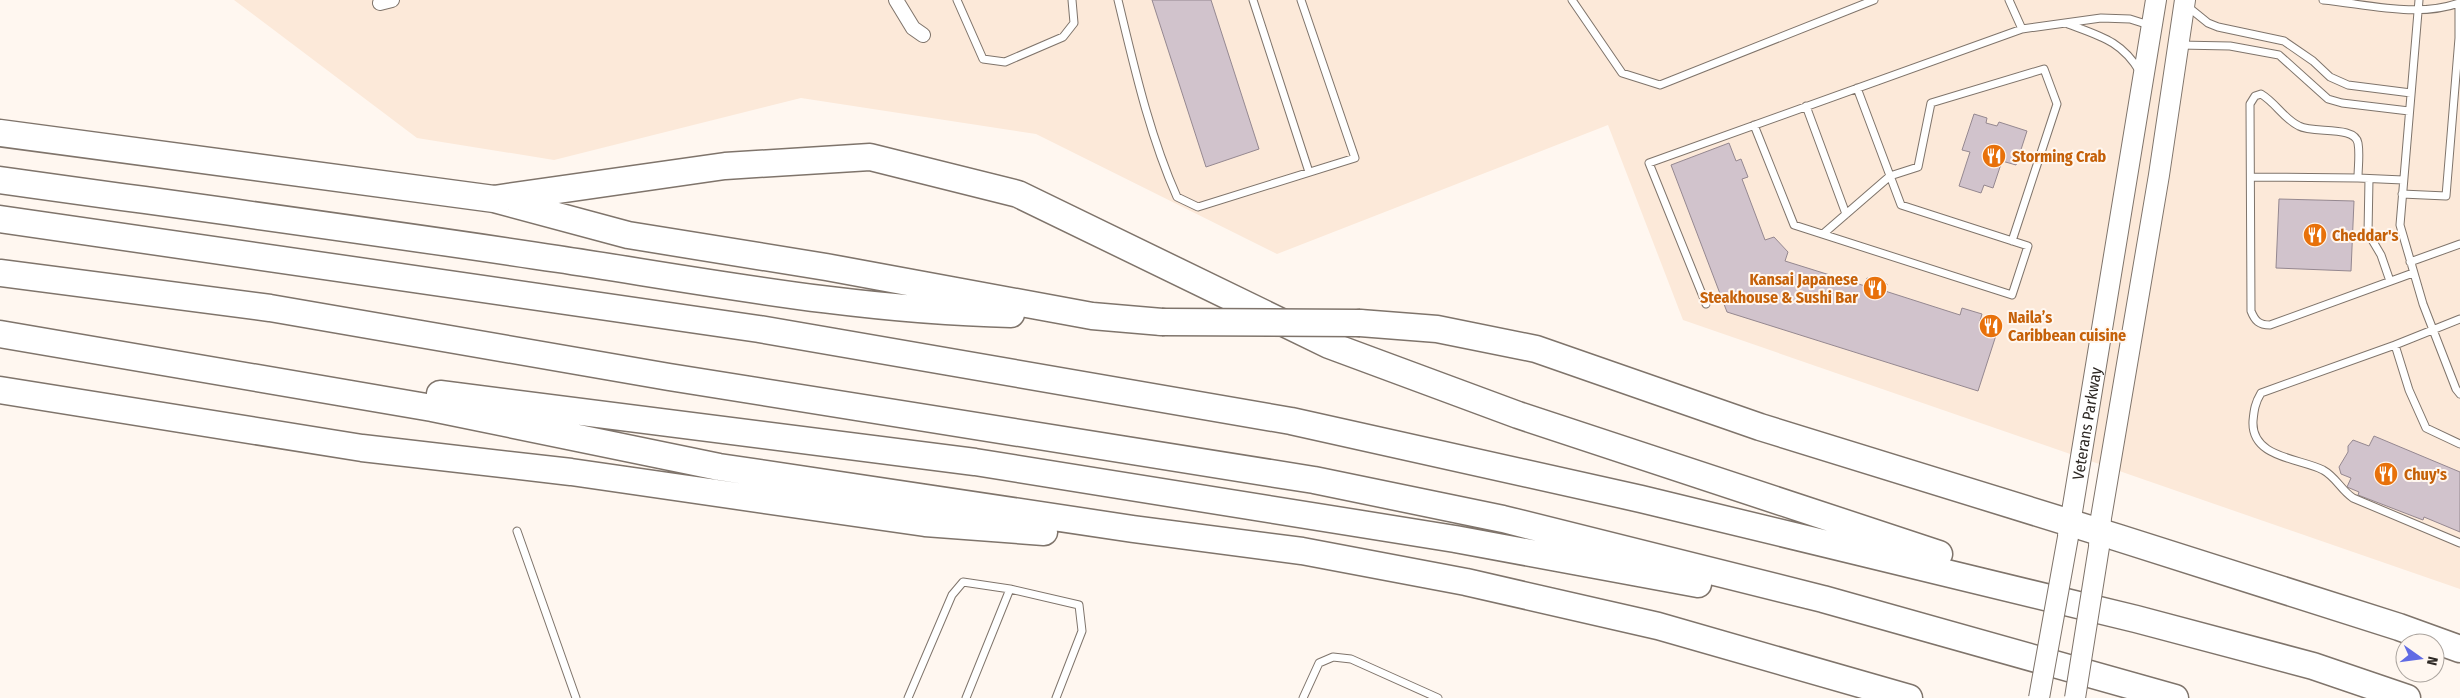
<svg xmlns="http://www.w3.org/2000/svg" width="2460" height="698" viewBox="0 0 2460 698" font-family="'Fira Sans Condensed',sans-serif">
	<style>
		.built { fill: #fce9d9 }
		.building { fill: #d1c3cc; stroke: #958890 }
		.lines { fill: none; stroke-linecap: round; stroke-linejoin: round }
		.service-casing { stroke: #7f746b; stroke-width: 9 }
		.minor-casing { stroke: #7f746b; stroke-width: 16 }
		.secondary-casing { stroke: #7f746b; stroke-width: 22 }
		.motorway-casing { stroke: #7f746b; stroke-width: 29 }
		.service { stroke: #fff; stroke-width: 7 }
		.minor { stroke: #fff; stroke-width: 14 }
		.secondary { stroke: #fff; stroke-width: 20 }
		.motorway { stroke: #fff; stroke-width: 26 }
		.secondary-bridge-casing { stroke: #7f746b; stroke-width: 22; stroke-linecap: butt }
		.motorway-bridge-casing { stroke: #7f746b; stroke-width: 29; stroke-linecap: butt }
		.secondary-bridge { stroke: #fff; stroke-width: 20 }
		.motorway-bridge { stroke: #fff; stroke-width: 26 }
		.labels { text-anchor: middle; dominant-baseline: central; stroke-width: 4; stroke-linejoin: round; paint-order: stroke }
		.food-label { font-size: 16px; font-weight: bold; fill: #c56008; stroke: #fff7f0; text-anchor: start }
		.street-label { font-size: 16px; fill: #2d2824; stroke: #fff7f0 }
	</style>
	<rect width="100%" height="100%" fill="#fff7f0"/>
	<path class="built" d="M 234,0 L 2460,0 L 2460,589 L 1683,320 L 1608,125 L 1277,254 L 1036,134 L 801,98 L 554,160 L 417,138 Z"/>
	<path class="building" d="M 1152,0 L 1211,0 L 1259,149 L 1206,167 Z
		M 1974,114 L 1987,118 L 1986,123 L 1997,126 L 1999,122 L 2027,131 L 2016,165 L 2002,161 L 1993,188 L 1984,185 L 1981,193 L 1959,186 L 1970,152 L 1962,150 Z
		M 1729,143 L 1736,161 L 1741,159 L 1748,177 L 1742,179 L 1765,240 L 1774,237 L 1788,252 L 1785,261 L 1865,286 L 1867,278 L 1887,284 L 1885,291 L 1960,315 L 1962,308 L 1982,314 L 1980,321 L 1999,326 L 1978,391 L 1727,312 L 1671,165 Z
		M 2279,199 L 2354,201 L 2351,271 L 2276,268 Z
		M 2374,436 L 2460,472 L 2460,532 L 2424,517 L 2423,520 L 2358,495 L 2359,492 L 2347,487 L 2351,478 L 2341,474 L 2339,467 L 2348,452 L 2348,446 L 2353,440 L 2369,446 Z"/>
	<g class="lines">
		<g class="service-casing">
			<path id="service" d="M 957,0 L 983,59 L 1005,62 L 1063,37 L 1074,23 L 1072,0
				M 1118,0 C 1134,66 1149,134 1177,197 L 1198,207 L 1355,158 L 1301,0
				M 1253,0 L 1309,172
				M 1572,0 L 1622,73 L 1660,85 L 1874,0
				M 2009,0 L 2022,29
				M 2323,0 C 2366,4 2417,18 2459,3 L 2459,38 L 2446,196 L 2402,194
				M 2419,0 L 2400,225 L 2423,304 L 2456,389 L 2460,394
				M 2187,6 L 2208,23 L 2218,27 L 2284,41 L 2313,61 L 2330,77 L 2348,85 L 2411,93
				M 2068,24 C 2100,36 2122,41 2140,72
				M 2179,45 L 2230,46 L 2279,55 L 2328,99 L 2342,103 L 2409,111
				M 1806,106 L 1846,214
				M 1754,125 L 1794,225 L 2012,295 L 2028,246 L 1901,205 L 1857,88
				M 2251,177 L 2358,178 C 2358,167 2360,154 2358,143 C 2355,125 2313,134 2299,126 C 2284,119 2276,103 2261,94 L 2255,96 L 2250,104 L 2251,311 C 2255,321 2259,325 2270,325 L 2413,273
				M 2358,178 L 2403,180
				M 2369,179 L 2368,233 L 2381,255 L 2390,281
				M 1823,234 L 1890,176 L 1918,167 L 1931,103 L 2044,69 L 2057,104 L 2012,241
				M 2410,262 L 2460,244
				M 1706,304 L 1649,163 L 2022,29 L 2101,18 L 2130,19 L 2149,25
				M 2395,345 L 2460,319
				M 2460,444 L 2426,428 L 2409,390 L 2395,345 L 2261,393 C 2255,403 2254,410 2253,421 C 2251,458 2299,458 2323,470 C 2336,477 2341,490 2353,498 L 2460,543
				M 517,531 L 576,698
				M 908,698 L 952,595 L 963,582 L 1010,589
				M 966,698 L 1010,589 L 1079,605 L 1082,631 L 1056,698
				M 1303,698 L 1319,663 L 1333,657 L 1351,659 L 1438,698"/>
		</g>
		<g class="minor-casing">
			<path id="minor" d="M 896,0 L 913,28 L 923,35
				M 380,3 L 392,0"/>
		</g>
		<g class="secondary-casing">
			<g id="secondary">
				<path id="s1" d="M 2068,536 L 2156,0"/>
				<path d="M 2099,546 L 2101,518 L 2159,175 L 2185,0"/>
			</g>
		</g>
		<g class="motorway-casing">
			<path id="motorway" d="M 0,133 L 494,199 L 628,235 L 826,267 L 1092,316 L 1162,322
				M 0,180 C 186,206 373,231 558,259 C 708,282 859,311 1011,314
				M 494,199 L 725,166 L 870,157 L 1018,194 L 1329,345 L 1518,415 L 1939,554
				M 0,219 L 759,329 L 1291,421 L 1641,499 L 2136,619 L 2313,666 L 2407,698
				M 0,273 L 270,308 L 669,377 L 1314,480 L 1503,519 L 1823,599 L 2175,698
				M 1360,323 L 1437,329 L 1536,349 L 1760,427 L 2119,538 L 2399,627 L 2460,649
				M 0,334 L 432,408 L 719,467 L 1133,529 L 1302,551 L 1466,582 L 1658,626 L 1909,698
				M 0,390 L 362,448 L 571,472 L 925,523 L 1044,532
				M 440,394 L 975,462 L 1455,539 L 1698,584"/>
		</g>
		<use href="#service" class="service"/>
		<use href="#minor" class="minor"/>
		<use href="#secondary" class="secondary"/>
		<use href="#motorway" class="motorway"/>
		<g class="secondary-bridge-casing">
			<path id="secondary-bridge" d="M 2039,698 L 2068,537
				M 2075,698 L 2099,547"/>
		</g>
		<g class="motorway-bridge-casing">
			<path id="motorway-bridge" d="M 1162,322 L 1360,323"/>
		</g>
		<use href="#secondary-bridge" class="secondary-bridge"/>
		<use href="#motorway-bridge" class="motorway-bridge"/>
	</g>
	<defs>
		<g id="restaurant-disc" transform="scale(1.25)"><circle r="9.5" fill="#e8710a" stroke="#fff7f0"/><path d="M-5-6h1v4h1v-4h1v4h1v-4h1v5L-1.5 .5V6h-2V.5L-5-1ZM5-6V6H3V1.5H1.5Q1.5-4 5-6Z" fill="#fff"/></g>
	</defs>
	<g fill-rule="evenodd">
		<use href="#restaurant-disc" x="1994" y="156"/>
		<use href="#restaurant-disc" x="2315" y="235"/>
		<use href="#restaurant-disc" x="1875" y="288"/>
		<use href="#restaurant-disc" x="1991" y="326"/>
		<use href="#restaurant-disc" x="2386" y="474"/>
	</g>
	<g class="labels">
		<g class="food-label">
			<text x="2012" y="156">Storming Crab</text>
			<text x="2332" y="235">Cheddar's</text>
			<text x="1858" y="279" text-anchor="end">Kansai Japanese<tspan x="1858" dy="18">Steakhouse &amp; Sushi Bar</tspan></text>
			<text x="2008" y="317">Naila’s<tspan x="2008" dy="18">Caribbean cuisine</tspan></text>
			<text x="2404" y="474">Chuy's</text>
		</g>
		<g class="street-label">
			<text stroke="none"><textPath href="#s1" startOffset="114">Veterans Parkway</textPath></text>
		</g>
	</g>
	<g transform="translate(2420 658) rotate(104)"><circle r="24" fill="#fff7f0" stroke="#aba49e"/>
	<path d="M0-4L9 19L0 12L-9 19Z" fill="#616be4"/>
	<text y="-8" font-size="14" font-weight="bold" text-anchor="middle" fill="#2d2824">N</text>
	</g>
</svg>
